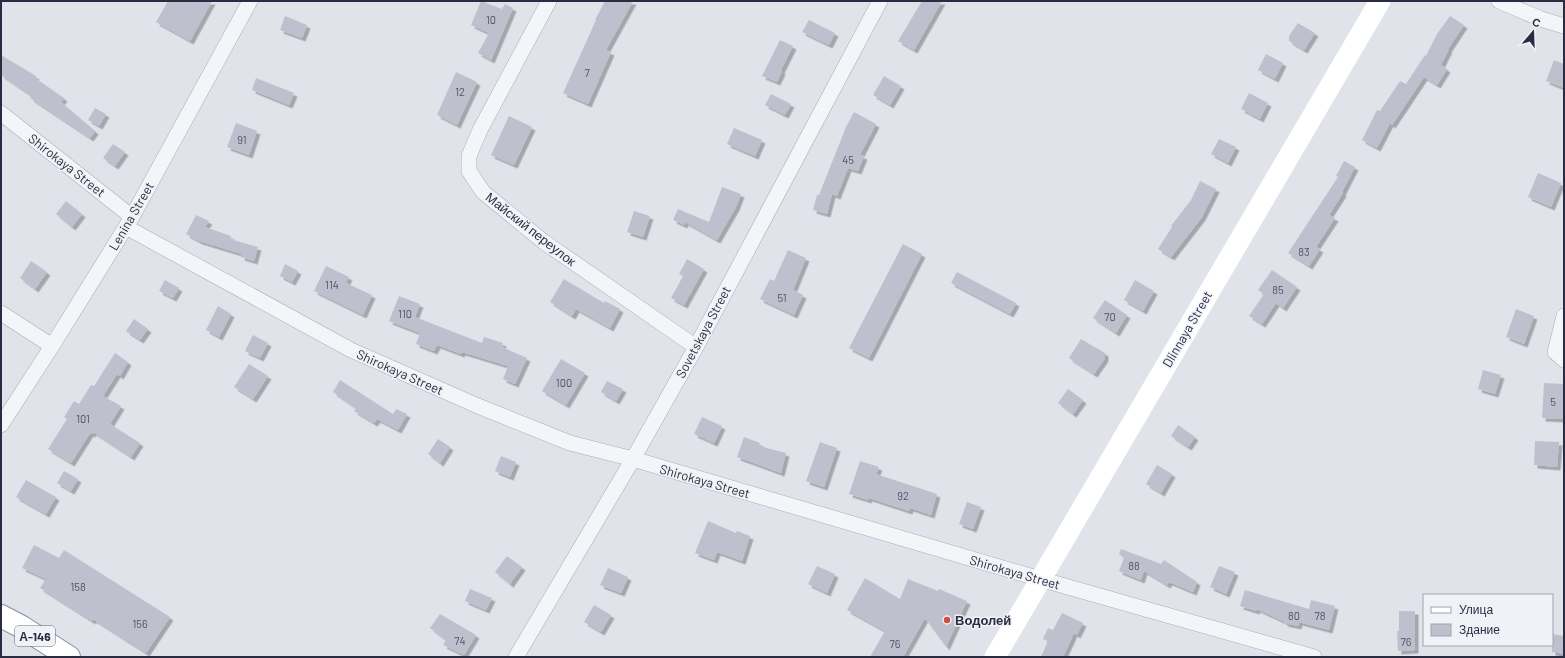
<svg xmlns="http://www.w3.org/2000/svg" width="1565" height="658" viewBox="0 0 1565 658" font-family="Barlow,sans-serif">
	<style>
		.building { fill: #bec0cd; filter: url(#shadow) }
		.lines { fill: none; stroke-linecap: round; stroke-linejoin: round }
		.street-casing { stroke: #aaacb8; stroke-width: 16 }
		.highway-casing { stroke: #888ca1; stroke-width: 24 }
		.street { stroke: #f4f5f8; stroke-width: 15 }
		.secondary { stroke: #fff; stroke-width: 21 }
		.highway { stroke: #fff; stroke-width: 22 }
		.poi-dot { fill: #d24d43; stroke: #f1f2f7; stroke-width: 1.5 }
		.labels { text-anchor: middle; dominant-baseline: central; stroke-width: 3; stroke-linejoin: round; paint-order: stroke }
		.number-label { font-size: 11px; fill: #4e5165 }
		.shield { fill: #f1f2f7; stroke: #656778; stroke-width: 1 }
		.shield-label { font-size: 12px; font-weight: bold; fill: #292c42 }
		.street-label { font-size: 13px; fill: #292c42; stroke: #f1f2f7 }
		.poi-label { font-size: 13px; font-weight: bold; fill: #292c42; stroke: #f1f2f7; text-anchor: start }
	</style>
	<defs>
		<filter id="shadow"><feDropShadow dx="3.5" dy="3.5" stdDeviation="0" flood-color="#0004"/></filter>
	</defs>
	<rect width="100%" height="100%" fill="#e1e3ea"/>
	<path class="building" d="M 168,1 L 212,1 L 190,41 L 156,22 Z
		M 481,1 L 502,9 L 505,4 L 513,8 L 491,60 L 478,53 L 489,33 L 471,25 Z
		M 605,1 L 633,1 L 606,50 L 611,52 L 588,104 L 563,93 L 596,20 L 595,20 Z
		M 922,1 L 942,1 L 914,50 L 898,41 Z
		M 285,16 L 307,25 L 302,38 L 280,30 Z
		M 1450,16 L 1464,25 L 1448,49 L 1449,49 L 1441,65 L 1447,69 L 1437,85 L 1424,77 L 1392,125 L 1390,123 L 1377,148 L 1362,140 L 1377,110 L 1380,111 L 1400,81 L 1406,84 L 1425,55 L 1426,56 L 1437,34 Z
		M 809,20 L 835,33 L 829,45 L 802,32 Z
		M 1298,23 L 1315,33 L 1304,50 L 1289,41 L 1289,36 Z
		M 780,40 L 793,46 L 781,70 L 782,71 L 777,82 L 762,76 Z
		M 1266,54 L 1283,63 L 1275,79 L 1258,70 Z
		M 1,55 L 36,76 L 35,78 L 64,98 L 61,102 L 95,131 L 90,138 L 30,98 L 32,96 L 1,75 Z
		M 1554,60 L 1564,64 L 1564,88 L 1546,81 Z
		M 456,72 L 477,82 L 457,125 L 437,115 Z
		M 884,76 L 901,86 L 890,105 L 873,95 Z
		M 256,78 L 294,93 L 289,105 L 252,90 Z
		M 1249,93 L 1268,103 L 1260,119 L 1241,109 Z
		M 771,94 L 791,104 L 785,115 L 765,105 Z
		M 95,108 L 106,114 L 99,126 L 88,120 Z
		M 854,112 L 876,124 L 860,155 L 864,156 L 858,171 L 848,168 L 837,196 L 832,194 L 827,214 L 813,210 L 817,195 L 819,195 L 846,127 Z
		M 509,116 L 532,127 L 514,165 L 491,155 Z
		M 236,123 L 257,131 L 249,155 L 227,147 Z
		M 734,128 L 762,140 L 755,156 L 727,144 Z
		M 1219,139 L 1236,147 L 1228,163 L 1211,154 Z
		M 113,144 L 125,152 L 115,166 L 103,158 Z
		M 1344,161 L 1355,167 L 1342,192 L 1343,193 L 1329,215 L 1335,218 L 1316,247 L 1320,249 L 1309,266 L 1288,253 L 1338,177 L 1336,176 Z
		M 1538,173 L 1561,183 L 1551,207 L 1528,197 Z
		M 1200,181 L 1216,189 L 1202,217 L 1171,257 L 1158,249 L 1172,227 L 1171,226 L 1191,200 Z
		M 722,187 L 741,194 L 736,207 L 717,240 L 685,222 L 684,225 L 673,220 L 678,209 L 709,222 Z
		M 66,201 L 82,214 L 72,227 L 56,214 Z
		M 634,211 L 650,216 L 643,237 L 627,232 Z
		M 196,215 L 209,221 L 205,227 L 231,236 L 230,239 L 258,247 L 254,261 L 241,257 L 242,254 L 199,241 L 186,234 Z
		M 903,244 L 922,254 L 869,358 L 849,348 Z
		M 788,250 L 806,258 L 793,290 L 803,295 L 794,315 L 760,299 L 770,279 L 774,281 Z
		M 687,259 L 704,269 L 684,305 L 671,298 L 683,276 L 679,274 Z
		M 31,261 L 47,272 L 35,289 L 20,278 Z
		M 285,264 L 298,271 L 292,282 L 280,276 Z
		M 326,266 L 349,277 L 346,283 L 372,295 L 363,315 L 314,291 Z
		M 1272,270 L 1297,287 L 1283,308 L 1276,303 L 1262,324 L 1249,316 L 1264,294 L 1258,290 Z
		M 957,272 L 1016,303 L 1010,314 L 951,283 Z
		M 564,279 L 604,303 L 605,301 L 620,309 L 610,328 L 576,309 L 572,316 L 550,302 Z
		M 165,280 L 179,288 L 173,298 L 159,291 Z
		M 1135,280 L 1154,291 L 1143,311 L 1124,300 Z
		M 399,296 L 420,304 L 415,317 L 482,343 L 484,337 L 503,343 L 502,347 L 527,358 L 515,384 L 503,379 L 508,366 L 462,352 L 461,354 L 437,345 L 434,351 L 416,344 L 420,333 L 389,321 Z
		M 1105,300 L 1127,315 L 1116,333 L 1093,318 Z
		M 218,306 L 231,314 L 219,337 L 206,330 Z
		M 1516,309 L 1534,316 L 1524,344 L 1506,337 Z
		M 134,319 L 148,329 L 140,340 L 126,331 Z
		M 253,335 L 268,343 L 260,358 L 245,351 Z
		M 1081,339 L 1105,353 L 1105,358 L 1094,374 L 1069,358 Z
		M 115,353 L 128,362 L 120,376 L 117,374 L 103,396 L 121,406 L 110,424 L 140,443 L 131,457 L 93,432 L 92,434 L 90,433 L 71,463 L 48,449 L 67,419 L 64,417 L 74,401 L 79,404 L 91,385 L 94,386 Z
		M 561,359 L 585,373 L 566,405 L 542,391 Z
		M 249,364 L 268,376 L 253,399 L 234,387 Z
		M 1483,370 L 1501,375 L 1495,394 L 1478,389 Z
		M 340,380 L 393,414 L 396,409 L 407,414 L 398,430 L 377,419 L 374,423 L 354,411 L 356,408 L 333,392 Z
		M 607,381 L 623,389 L 616,401 L 601,392 Z
		M 1544,383 L 1564,384 L 1564,419 L 1542,418 Z
		M 1068,389 L 1083,400 L 1073,414 L 1058,403 Z
		M 702,417 L 722,426 L 714,443 L 694,434 Z
		M 1178,425 L 1195,437 L 1188,447 L 1171,436 Z
		M 744,437 L 760,443 L 759,446 L 786,453 L 781,473 L 737,457 Z
		M 438,439 L 450,447 L 440,463 L 428,454 Z
		M 1535,441 L 1559,442 L 1557,467 L 1534,465 Z
		M 820,442 L 837,448 L 824,487 L 806,481 Z
		M 501,456 L 516,462 L 510,477 L 495,471 Z
		M 860,461 L 879,467 L 876,474 L 937,494 L 931,515 L 910,508 L 909,511 L 869,498 L 868,500 L 849,494 Z
		M 1157,465 L 1172,474 L 1161,493 L 1146,484 Z
		M 64,471 L 78,479 L 71,491 L 57,483 Z
		M 26,480 L 56,497 L 46,514 L 16,497 Z
		M 967,502 L 981,507 L 973,529 L 959,524 Z
		M 708,521 L 736,533 L 737,531 L 750,536 L 742,561 L 717,552 L 714,560 L 695,553 Z
		M 34,545 L 59,558 L 64,550 L 170,617 L 146,653 L 93,619 L 92,621 L 40,588 L 46,579 L 22,568 Z
		M 1121,549 L 1161,564 L 1164,560 L 1197,582 L 1193,592 L 1169,582 L 1167,585 L 1144,571 L 1141,580 L 1119,571 L 1124,558 L 1119,554 Z
		M 507,556 L 522,567 L 510,584 L 495,572 Z
		M 817,566 L 835,574 L 827,593 L 808,584 Z
		M 1219,566 L 1235,572 L 1226,594 L 1210,587 Z
		M 608,568 L 628,577 L 621,593 L 600,585 Z
		M 865,578 L 900,599 L 908,579 L 938,591 L 939,589 L 967,601 L 946,647 L 925,618 L 903,657 L 870,657 L 885,631 L 847,610 Z
		M 470,589 L 492,598 L 486,610 L 465,601 Z
		M 1245,590 L 1309,609 L 1311,600 L 1335,606 L 1329,630 L 1299,622 L 1298,626 L 1284,623 L 1285,622 L 1257,609 L 1256,611 L 1240,606 Z
		M 594,605 L 611,615 L 601,632 L 584,622 Z
		M 1399,611 L 1415,611 L 1415,650 L 1398,651 L 1397,631 L 1399,631 Z
		M 1062,613 L 1083,623 L 1077,635 L 1074,633 L 1063,657 L 1041,657 L 1048,641 L 1043,639 L 1048,628 L 1053,630 Z
		M 440,614 L 476,635 L 464,655 L 443,645 L 446,640 L 430,628 Z
		M 1552,634 L 1564,636 L 1564,654 L 1552,652 Z"/>
	<g class="lines">
		<g class="street-casing">
			<path id="street" d="M 549,1 L 480,130 L 469,156 L 469,171 L 483,192 L 544,242 L 696,347
				M 1499,1 L 1541,19 L 1564,26
				M 1,113 L 132,217
				M 126,227 L 351,350 L 478,406 L 570,443 L 633,459 L 1040,579 L 1314,657
				M 1,313 L 52,346
				M 1564,316 L 1555,352 L 1564,360
				M 1,425 L 52,346 L 132,217 L 250,1
				M 516,657 L 633,459 L 696,347 L 880,1"/>
		</g>
		<g class="highway-casing">
			<path id="highway" d="M 1,616 L 22,627 L 69,657"/>
		</g>
		<use href="#street" class="street"/>
		<path class="secondary" d="M 995,657 L 1380,1"/>
		<use href="#highway" class="highway"/>
	</g>
	<circle class="poi-dot" cx="947" cy="620" r="4"/>
	<g class="labels">
		<g class="number-label">
			<text x="491" y="19">10</text>
			<text x="587" y="72">7</text>
			<text x="460" y="91">12</text>
			<text x="242" y="139">91</text>
			<text x="848" y="159">45</text>
			<text x="1304" y="251">83</text>
			<text x="332" y="284">114</text>
			<text x="1278" y="289">85</text>
			<text x="782" y="297">51</text>
			<text x="405" y="313">110</text>
			<text x="1110" y="316">70</text>
			<text x="564" y="382">100</text>
			<text x="1553" y="401">5</text>
			<text x="83" y="418">101</text>
			<text x="903" y="495">92</text>
			<text x="1134" y="565">88</text>
			<text x="78" y="586">158</text>
			<text x="1294" y="615">80</text>
			<text x="1320" y="615">78</text>
			<text x="140" y="623">156</text>
			<text x="460" y="640">74</text>
			<text x="1406" y="641">76</text>
			<text x="895" y="643">76</text>
		</g>
		<rect class="shield" x="15" y="626" width="40" height="20" rx="3"/>
		<g class="shield-label">
			<text x="35" y="636">А-146</text>
		</g>
		<g class="street-label">
			<text transform="translate(67 165) rotate(38)">Shirokaya Street</text>
			<text transform="translate(131 216) rotate(-60)">Lenina Street</text>
			<text transform="translate(531 229) rotate(38)">Майский переулок</text>
			<text transform="translate(1187 329) rotate(-60)">Dlinnaya Street</text>
			<text transform="translate(703 332) rotate(-62)">Sovetskaya Street</text>
			<text transform="translate(400 372) rotate(24)">Shirokaya Street</text>
			<text transform="translate(705 481) rotate(16)">Shirokaya Street</text>
			<text transform="translate(1015 572) rotate(16)">Shirokaya Street</text>
		</g>
		<g class="poi-label">
			<text x="955" y="620">Водолей</text>
		</g>
	</g>
	<rect width="1565" height="658" fill="none" stroke="#292c42" stroke-width="4"/>
	<rect x="1423" y="594" width="130" height="52" fill="#f1f2f7" stroke="#a1a3af"/>
	<rect x="1431" y="607" width="20" height="6" fill="#ffffff" stroke="#a1a3af"/>
	<text x="1459" y="614" font-size="12" fill="#292c42">Улица</text>
	<rect x="1431" y="624" width="20" height="12" fill="#bec0cd" stroke="#a1a3af"/>
	<text x="1459" y="634" font-size="12" fill="#292c42">Здание</text>
	<g transform="translate(1533 32) rotate(19)" stroke="#f1f2f7" stroke-width="3" paint-order="stroke">
	<path d="M0-3L7 15L0 10L-7 15Z" fill="#292c42"/>
	<text y="-6" font-size="11" font-weight="bold" text-anchor="middle" fill="#292c42">С</text>
	</g>
</svg>
